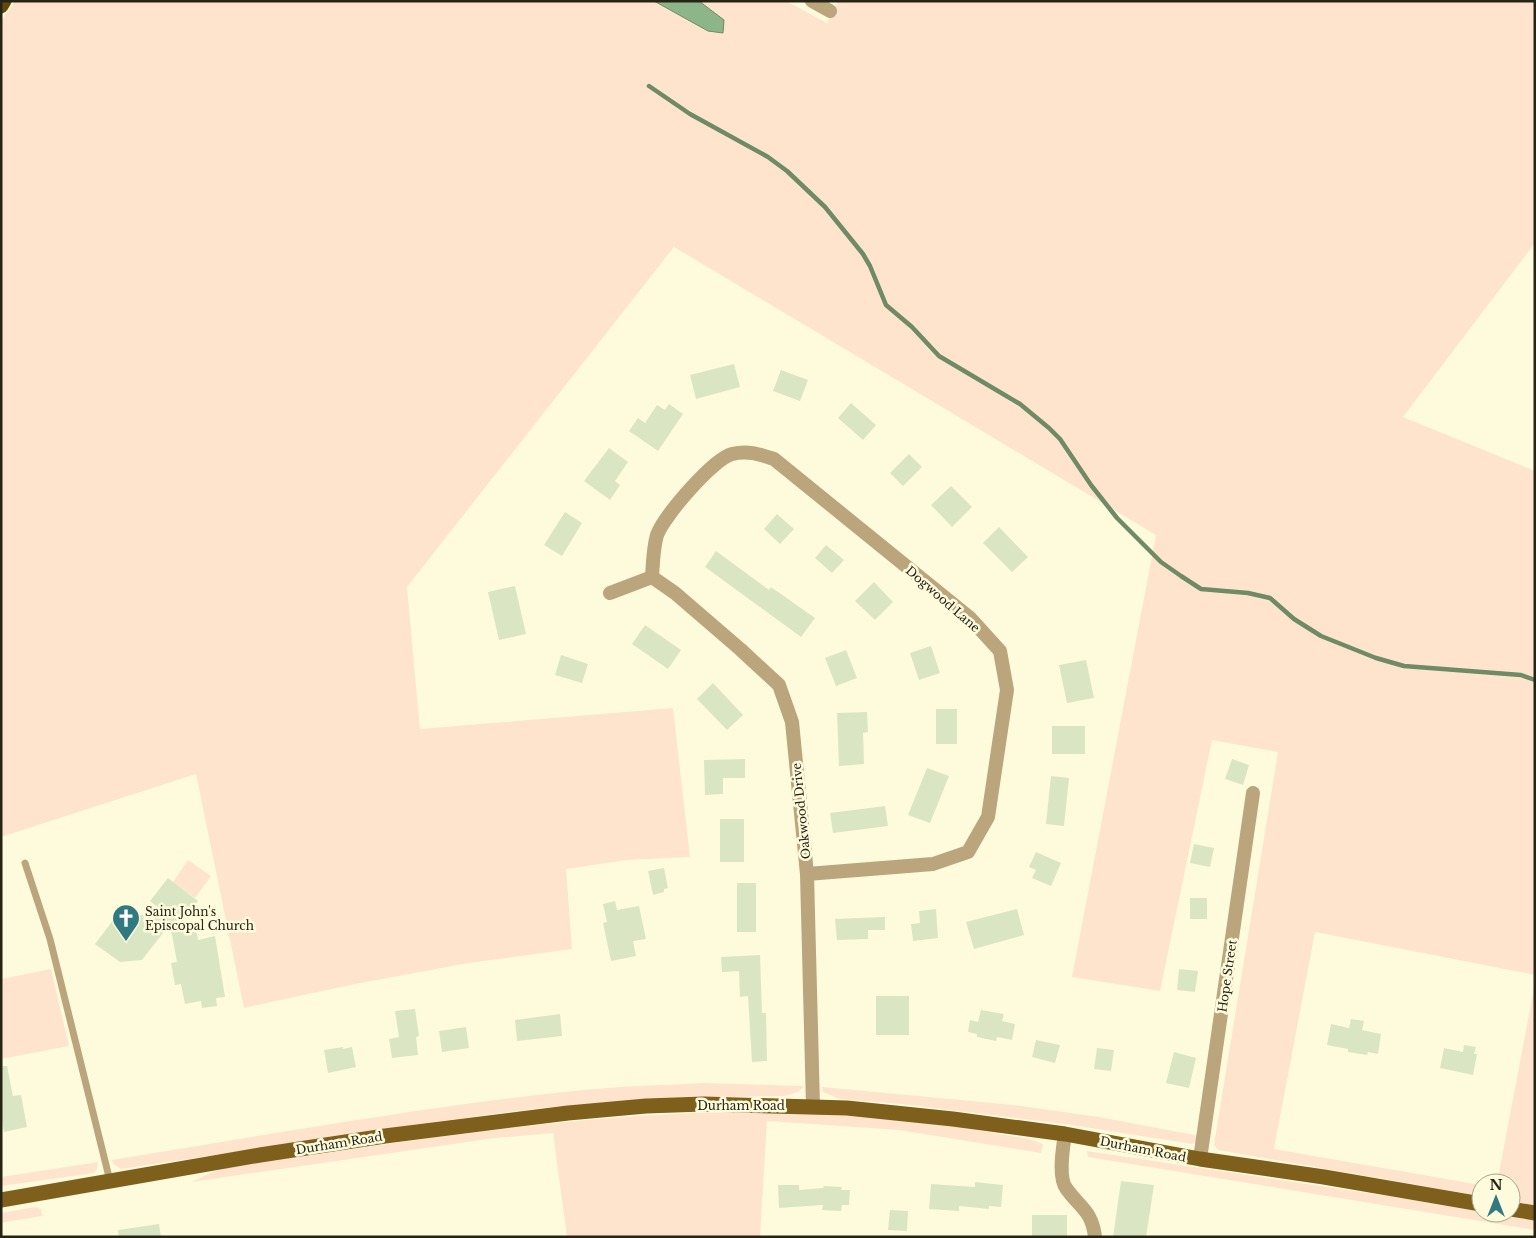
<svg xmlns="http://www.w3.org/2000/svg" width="1536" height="1238" viewBox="0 0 1536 1238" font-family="'Libre Baskerville',serif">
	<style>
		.green { fill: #ffe4cd }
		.water { fill: #8db58a; stroke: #6e8a67 }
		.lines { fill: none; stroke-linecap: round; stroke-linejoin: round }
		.stream { stroke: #6e8a67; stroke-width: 4.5 }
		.building { fill: #dae6c3 }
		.lane { stroke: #bba57c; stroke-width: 7 }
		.street { stroke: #bba57c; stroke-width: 14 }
		.primary { stroke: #7f5f1c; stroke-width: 15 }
		.highway { stroke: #63480c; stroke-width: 15 }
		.labels { text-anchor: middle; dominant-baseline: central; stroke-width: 5; stroke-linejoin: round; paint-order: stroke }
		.street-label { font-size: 12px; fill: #262416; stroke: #fefbdd }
		.poi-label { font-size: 12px; fill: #262416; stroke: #fefbdd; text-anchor: start }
	</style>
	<rect width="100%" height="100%" fill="#fefbdd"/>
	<path class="green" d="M 15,1 L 654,1 L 708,31 L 724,20 L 699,1 L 786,1 L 827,23 L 838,1 L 1535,1 L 1535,243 L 1403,417 L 1535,471 L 1535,975 L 1315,932 L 1274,1149 L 1481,1185 L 1481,1196 L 1218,1150 L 1214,1145 L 1278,752 L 1212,740 L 1160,991 L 1072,977 L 1156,535 L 674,247 L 407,587 L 420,729 L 673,708 L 690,857 L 627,860 L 566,869 L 572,949 L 469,963 L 355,984 L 244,1008 L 196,774 L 1,837 L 1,21 Z
		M 188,860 L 211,876 L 195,898 L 173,882 Z
		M 51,969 L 69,1046 L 1,1059 L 1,979 Z
		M 1535,983 L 1535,1205 L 1511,1201 L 1511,1183 L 1497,1183 Z
		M 704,1083 L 804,1086 L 798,1092 L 785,1096 L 654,1098 L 540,1108 L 433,1122 L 121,1169 L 116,1166 L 111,1160 C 268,1135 424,1106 583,1090 C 623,1086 663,1085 704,1083 Z
		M 822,1087 L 1014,1105 L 1099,1117 L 1200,1136 L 1196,1142 L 1192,1144 L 1072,1125 L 902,1104 L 840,1099 L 823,1092 Z
		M 720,1112 L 798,1112 L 861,1116 L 958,1127 L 1029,1139 L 1043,1144 L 1041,1153 L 899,1130 L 767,1121 L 760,1237 L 567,1237 L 553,1133 L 495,1138 L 191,1182 C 201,1178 209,1173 219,1170 C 269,1157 322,1153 373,1146 C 488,1130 603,1115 720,1112 Z
		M 1087,1151 L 1407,1199 L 1535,1221 L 1535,1230 L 1088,1157 Z
		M 98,1162 L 97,1169 L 94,1173 L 1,1186 L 1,1177 Z
		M 35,1207 L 41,1209 L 42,1216 L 1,1223 L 1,1213 Z"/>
	<path class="water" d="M 654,1 L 699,1 L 724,20 L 723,33 L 708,31 Z"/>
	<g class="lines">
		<path class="stream" d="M 649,86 L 690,114 L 768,157 L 787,171 L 825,207 L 863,254 L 870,266 L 886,305 L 912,327 L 939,356 L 1020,404 L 1049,428 L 1060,439 L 1091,485 L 1117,518 L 1161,562 L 1181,576 L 1201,589 L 1248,593 L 1270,598 L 1294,619 L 1321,636 L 1376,658 L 1404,666 L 1521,675 L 1535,680"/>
	</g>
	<path class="building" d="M 734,364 L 740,387 L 696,399 L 690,375 Z
		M 781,370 L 808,380 L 800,401 L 773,391 Z
		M 851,403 L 876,425 L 863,440 L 838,418 Z
		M 669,404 L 683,414 L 658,451 L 629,431 L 638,418 L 645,423 L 657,405 L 665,410 Z
		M 609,448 L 628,462 L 615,481 L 620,485 L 610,500 L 584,481 Z
		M 909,454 L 922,467 L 903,486 L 890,473 Z
		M 951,486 L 972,507 L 952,527 L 931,505 Z
		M 565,512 L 582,523 L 562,556 L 544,545 Z
		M 777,514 L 794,529 L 780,544 L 764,529 Z
		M 999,527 L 1028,557 L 1012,572 L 983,543 Z
		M 826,545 L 844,560 L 832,573 L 815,558 Z
		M 716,551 L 769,590 L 771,587 L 815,618 L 801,637 L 705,567 Z
		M 874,582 L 893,602 L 875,620 L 855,601 Z
		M 515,586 L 526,634 L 499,640 L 488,592 Z
		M 645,625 L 681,650 L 668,669 L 632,644 Z
		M 931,646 L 940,673 L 919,680 L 910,653 Z
		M 846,650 L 857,678 L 836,686 L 825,658 Z
		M 561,655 L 588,664 L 582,683 L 555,675 Z
		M 1086,660 L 1094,698 L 1067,703 L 1059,665 Z
		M 713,683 L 743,715 L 727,730 L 697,699 Z
		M 936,709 L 957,709 L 957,744 L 936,744 Z
		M 867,712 L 868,732 L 863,733 L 864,764 L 839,766 L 837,713 Z
		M 1052,726 L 1085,726 L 1085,754 L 1052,754 Z
		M 745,759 L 745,778 L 723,778 L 723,794 L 705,795 L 704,760 Z
		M 1232,759 L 1249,765 L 1243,785 L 1225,779 Z
		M 927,768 L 949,776 L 930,823 L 908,815 Z
		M 1051,776 L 1069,778 L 1064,826 L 1046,824 Z
		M 885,806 L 888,826 L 833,833 L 830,813 Z
		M 720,819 L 744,819 L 744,862 L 720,862 Z
		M 1194,844 L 1214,848 L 1210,867 L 1190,863 Z
		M 1036,852 L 1061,863 L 1051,886 L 1032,878 L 1036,870 L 1029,867 Z
		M 664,868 L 668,888 L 664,889 L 664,892 L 653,895 L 648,871 Z
		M 168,878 L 198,901 L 178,927 L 196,929 L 198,940 L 215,936 L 225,997 L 216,998 L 217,1006 L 202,1008 L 201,1001 L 185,1004 L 181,984 L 175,985 L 171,963 L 177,962 L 170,924 L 142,960 L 120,962 L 95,944 L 114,919 L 164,912 L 150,901 Z
		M 737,883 L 756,883 L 756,932 L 737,932 Z
		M 1190,898 L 1207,898 L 1207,919 L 1190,919 Z
		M 615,901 L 617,910 L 639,906 L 646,939 L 633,941 L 636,956 L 611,961 L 603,923 L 607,922 L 603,904 Z
		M 936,909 L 938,938 L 913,941 L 911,924 L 920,923 L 919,911 Z
		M 1017,909 L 1024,935 L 974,949 L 966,922 Z
		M 885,917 L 885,930 L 868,930 L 868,939 L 837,940 L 835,919 Z
		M 760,955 L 762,1013 L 766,1013 L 767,1061 L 752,1062 L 748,996 L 740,997 L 739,971 L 722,972 L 721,957 Z
		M 1179,969 L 1198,971 L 1195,992 L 1177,990 Z
		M 876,996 L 909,996 L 909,1035 L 876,1035 Z
		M 415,1009 L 419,1036 L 416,1037 L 418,1055 L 392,1058 L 389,1039 L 399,1037 L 395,1011 Z
		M 981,1010 L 1004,1014 L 1002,1021 L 1015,1024 L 1012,1040 L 997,1037 L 996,1041 L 977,1037 L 977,1034 L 968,1032 L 970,1020 L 978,1022 Z
		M 560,1014 L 562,1036 L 517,1041 L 515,1020 Z
		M 1351,1019 L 1364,1021 L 1362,1030 L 1381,1034 L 1378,1054 L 1368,1052 L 1367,1055 L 1348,1052 L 1348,1049 L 1327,1045 L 1331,1024 L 1349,1028 Z
		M 466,1027 L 469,1048 L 442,1052 L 439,1031 Z
		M 1036,1040 L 1060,1045 L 1055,1063 L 1032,1057 Z
		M 1464,1045 L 1476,1047 L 1474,1054 L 1477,1054 L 1473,1075 L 1440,1068 L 1444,1048 L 1463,1052 Z
		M 343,1047 L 343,1049 L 352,1047 L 356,1067 L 328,1073 L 324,1050 Z
		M 1097,1048 L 1114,1050 L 1111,1071 L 1094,1069 Z
		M 1174,1052 L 1196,1058 L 1189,1088 L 1166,1083 Z
		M 1,1066 L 7,1066 L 13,1096 L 21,1095 L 27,1127 L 4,1132 L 1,1114 Z
		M 1121,1181 L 1154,1185 L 1146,1237 L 1113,1237 Z
		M 975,1182 L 1003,1185 L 1001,1207 L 989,1206 L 989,1209 L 959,1206 L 959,1211 L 929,1209 L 931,1184 L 975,1187 Z
		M 778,1185 L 799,1185 L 799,1190 L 823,1188 L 824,1186 L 842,1187 L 841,1190 L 850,1190 L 849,1205 L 842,1205 L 841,1211 L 822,1210 L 823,1205 L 779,1208 Z
		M 890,1210 L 908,1211 L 907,1231 L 888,1230 Z
		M 1032,1215 L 1067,1215 L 1067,1237 L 1032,1237 Z
		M 159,1224 L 161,1237 L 119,1237 L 118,1230 Z"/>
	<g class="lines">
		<path class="lane" d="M 25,863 L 50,939 L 110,1181"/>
		<path class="street" d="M 812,1 L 830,11
			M 652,577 C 653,563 653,549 657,535 C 664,516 713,459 732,454 C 747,450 759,454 774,459 L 970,618 L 1000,651 L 1007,690 L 988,817 L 968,852 L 933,864 L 807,874
			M 652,577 L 675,593 L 740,649 L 779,685 L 792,722 L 807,874 L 813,1106
			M 610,593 L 652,577
			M 1065,1134 C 1063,1147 1058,1177 1066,1188 C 1079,1207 1092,1210 1095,1237
			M 1200,1159 L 1253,793"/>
		<path class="primary" d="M 1,1200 L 260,1155 L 385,1136 L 568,1113 L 646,1106 L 704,1104 L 847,1108 L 953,1119 L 1065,1134 L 1200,1159 L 1324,1177 L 1481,1204
			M 1511,1209 L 1535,1213"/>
		<path class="highway" d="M 1,6 L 4,1"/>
	</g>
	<defs>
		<g id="church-pin" transform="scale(1.4375)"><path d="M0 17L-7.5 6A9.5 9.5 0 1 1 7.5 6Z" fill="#317981" stroke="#fefbdd"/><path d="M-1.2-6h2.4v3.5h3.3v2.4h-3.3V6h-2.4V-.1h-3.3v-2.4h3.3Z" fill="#fff"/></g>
	</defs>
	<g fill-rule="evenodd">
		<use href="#church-pin" x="126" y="918"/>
	</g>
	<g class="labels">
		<g class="street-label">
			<text transform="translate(943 599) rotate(41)">Dogwood Lane</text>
			<text transform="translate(801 811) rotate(-96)">Oakwood Drive</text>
			<text transform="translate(1227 976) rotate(-82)">Hope Street</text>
			<text x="741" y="1105">Durham Road</text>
			<text transform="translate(339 1143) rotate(-9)">Durham Road</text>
			<text transform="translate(1143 1149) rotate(11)">Durham Road</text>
		</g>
		<g class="poi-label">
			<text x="145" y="911">Saint John's<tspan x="145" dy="14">Episcopal Church</tspan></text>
		</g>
	</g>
	<rect width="1536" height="1238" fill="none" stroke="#262416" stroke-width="5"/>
	<g transform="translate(1496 1198)"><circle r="24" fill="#fefbdd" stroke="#a8a58d"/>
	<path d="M0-4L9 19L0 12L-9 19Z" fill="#317981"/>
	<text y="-8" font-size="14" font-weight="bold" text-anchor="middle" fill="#262416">N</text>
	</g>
</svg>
